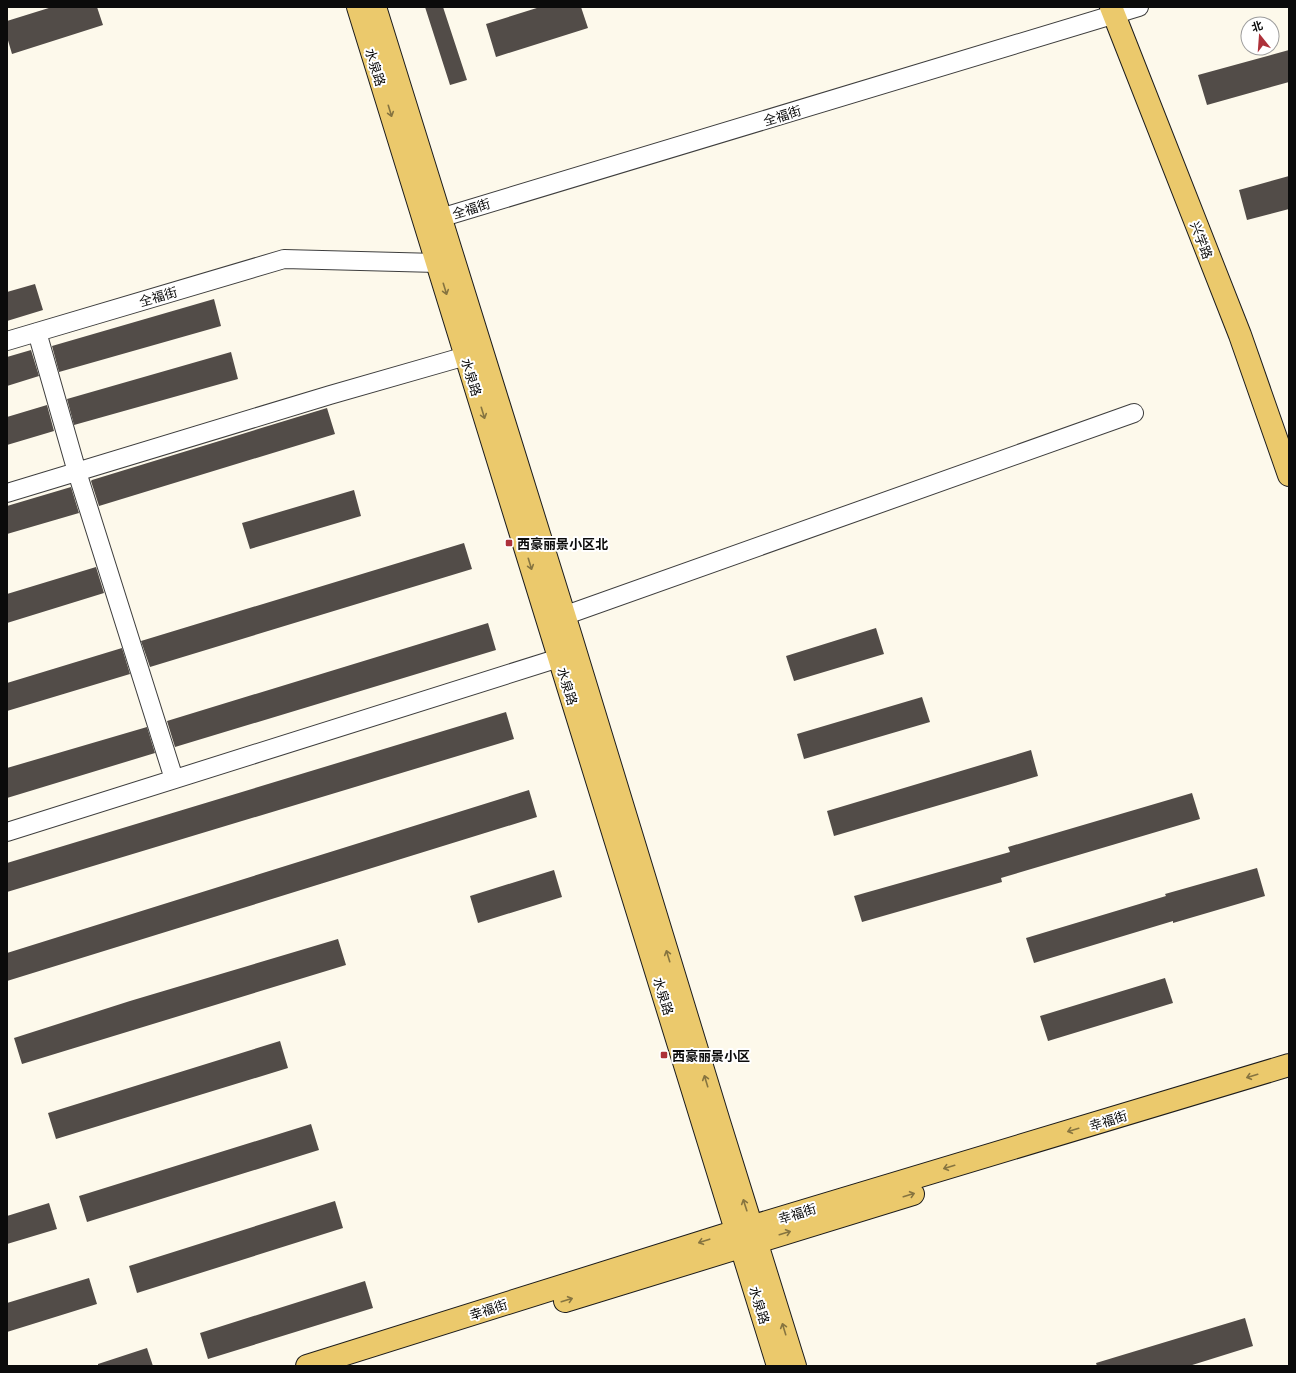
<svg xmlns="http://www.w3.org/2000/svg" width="1296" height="1373" viewBox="0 0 1296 1373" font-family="Literata,'Noto Sans SC',serif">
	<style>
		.building { fill: #524c48 }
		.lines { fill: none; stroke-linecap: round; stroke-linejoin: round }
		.minor-casing { stroke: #3e3e3e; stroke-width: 20 }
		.major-casing { stroke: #1c1c1c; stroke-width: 24 }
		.minor { stroke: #fff; stroke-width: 18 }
		.major { stroke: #ebc96c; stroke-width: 22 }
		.oneway { stroke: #867440 }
		.poi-dot { fill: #ad313a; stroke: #fff; stroke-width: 1.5 }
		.labels { text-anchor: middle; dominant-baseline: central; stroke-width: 4; stroke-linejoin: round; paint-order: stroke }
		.street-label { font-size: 13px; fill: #0b0b0b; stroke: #fff }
		.poi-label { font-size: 13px; font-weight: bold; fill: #0b0b0b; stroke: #fff; text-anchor: start }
	</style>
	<rect width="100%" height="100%" fill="#fdf9eb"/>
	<path class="building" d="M 52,7 L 97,7 L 103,25 L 12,54 L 7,37 L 7,21 Z
		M 425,7 L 443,7 L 467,80 L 450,85 Z
		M 540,7 L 581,7 L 588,28 L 496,57 L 486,24 Z
		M 1289,50 L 1289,82 L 1207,105 L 1198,75 Z
		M 1289,176 L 1289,209 L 1247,220 L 1239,190 Z
		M 35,284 L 43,310 L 7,321 L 7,292 Z
		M 214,299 L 221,326 L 59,372 L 52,346 Z
		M 31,350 L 39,376 L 7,386 L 7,357 Z
		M 231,352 L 238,379 L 74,425 L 67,399 Z
		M 47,405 L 54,431 L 7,445 L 7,417 Z
		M 327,408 L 335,434 L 99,506 L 91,481 L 92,480 Z
		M 71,487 L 79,513 L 7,534 L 7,506 Z
		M 354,490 L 361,516 L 250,549 L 242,523 Z
		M 464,543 L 472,569 L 150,667 L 141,641 Z
		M 96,567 L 104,593 L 7,623 L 7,594 Z
		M 488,623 L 496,650 L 175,747 L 167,721 Z
		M 876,628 L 884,654 L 794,681 L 786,656 Z
		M 122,648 L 130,674 L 7,711 L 7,683 Z
		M 922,697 L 930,722 L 804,759 L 797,734 Z
		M 506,712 L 514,739 L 7,892 L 7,863 Z
		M 147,727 L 155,753 L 7,798 L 7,768 Z
		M 1031,750 L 1038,776 L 834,836 L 827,811 Z
		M 529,790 L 537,817 L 7,981 L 7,953 Z
		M 1192,793 L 1200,819 L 1001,878 L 1002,882 L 862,922 L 854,896 L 1010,852 L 1008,847 Z
		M 1257,868 L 1265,896 L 1173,923 L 1173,921 L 1034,963 L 1026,938 L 1166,896 L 1165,894 Z
		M 554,870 L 562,897 L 478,923 L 470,896 Z
		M 338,939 L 346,965 L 22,1064 L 14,1038 L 130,1001 Z
		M 1165,978 L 1173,1003 L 1048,1041 L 1040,1016 Z
		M 280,1041 L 288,1068 L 56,1139 L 48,1113 Z
		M 311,1124 L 319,1150 L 87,1222 L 79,1196 Z
		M 335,1201 L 343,1228 L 137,1293 L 129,1266 Z
		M 49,1203 L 57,1229 L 7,1244 L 7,1216 Z
		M 89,1278 L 97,1304 L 7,1332 L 7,1303 Z
		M 365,1281 L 373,1308 L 208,1359 L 200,1333 Z
		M 1245,1318 L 1253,1346 L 1189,1366 L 1097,1366 L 1096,1363 Z
		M 147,1348 L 153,1366 L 98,1366 L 98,1364 Z"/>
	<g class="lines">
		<g class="minor-casing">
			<path id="minor" d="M 427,221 L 440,218 L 1139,7
				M 37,332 L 77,472 L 174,779
				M 7,341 L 284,259 L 437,263 L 450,259
				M 7,493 L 330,395 L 466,356
				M 552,620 L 1134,413
				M 7,832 L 559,658"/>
		</g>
		<g class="major-casing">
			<path id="major" d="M 358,7 L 778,1366
				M 375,7 L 571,637 L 719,1122 L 795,1366
				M 1111,7 L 1240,335 L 1289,475
				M 565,1301 L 913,1194
				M 307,1366 L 737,1231 L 1289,1065"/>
		</g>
		<use href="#minor" class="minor"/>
		<use href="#major" class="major"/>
	</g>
	<defs><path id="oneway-shaft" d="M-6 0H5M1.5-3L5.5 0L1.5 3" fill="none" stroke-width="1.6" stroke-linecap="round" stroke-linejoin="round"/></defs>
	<g class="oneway">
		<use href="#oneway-shaft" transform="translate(390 111) rotate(73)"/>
		<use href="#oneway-shaft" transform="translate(445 289) rotate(73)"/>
		<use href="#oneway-shaft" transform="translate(483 413) rotate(73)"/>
		<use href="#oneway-shaft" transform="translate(530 564) rotate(73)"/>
		<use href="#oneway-shaft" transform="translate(668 956) rotate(-107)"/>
		<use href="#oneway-shaft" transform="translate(1252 1076) rotate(163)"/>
		<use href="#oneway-shaft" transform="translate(706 1081) rotate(-107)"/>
		<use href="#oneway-shaft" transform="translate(1073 1130) rotate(163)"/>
		<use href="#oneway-shaft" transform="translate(949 1167) rotate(163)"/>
		<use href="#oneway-shaft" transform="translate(909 1195) rotate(-17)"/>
		<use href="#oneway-shaft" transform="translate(745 1205) rotate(-108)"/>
		<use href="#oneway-shaft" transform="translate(785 1233) rotate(-17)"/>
		<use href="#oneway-shaft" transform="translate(704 1241) rotate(162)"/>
		<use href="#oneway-shaft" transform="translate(567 1300) rotate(-17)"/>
		<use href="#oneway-shaft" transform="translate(784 1329) rotate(-107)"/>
	</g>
	<g class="poi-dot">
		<rect x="505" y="539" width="8" height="8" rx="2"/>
		<rect x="660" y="1051" width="8" height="8" rx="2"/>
	</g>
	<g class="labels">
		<g class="street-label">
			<text transform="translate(376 67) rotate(73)">水泉路</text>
			<text transform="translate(782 115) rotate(-17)">全福街</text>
			<text transform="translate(471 208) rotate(-17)">全福街</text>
			<text transform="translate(1202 240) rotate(69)">兴学路</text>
			<text transform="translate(158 296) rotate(-16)">全福街</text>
			<text transform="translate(472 377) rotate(73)">水泉路</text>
			<text transform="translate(568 686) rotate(73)">水泉路</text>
			<text transform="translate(664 996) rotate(73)">水泉路</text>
			<text transform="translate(1108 1120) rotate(-17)">幸福街</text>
			<text transform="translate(797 1213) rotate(-17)">幸福街</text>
			<text transform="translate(760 1305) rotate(73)">水泉路</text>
			<text transform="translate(488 1309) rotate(-18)">幸福街</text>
		</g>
		<g class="poi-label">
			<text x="517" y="543">西豪丽景小区北</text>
			<text x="672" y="1055">西豪丽景小区</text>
		</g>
	</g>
	<rect width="1296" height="1373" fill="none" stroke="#0b0b0b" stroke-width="16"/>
	<g transform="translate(1260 36) rotate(343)"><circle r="19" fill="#ffffff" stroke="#9d9d9d"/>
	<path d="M0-3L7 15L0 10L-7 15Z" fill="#ad313a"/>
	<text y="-6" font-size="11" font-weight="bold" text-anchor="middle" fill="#0b0b0b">北</text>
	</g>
</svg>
